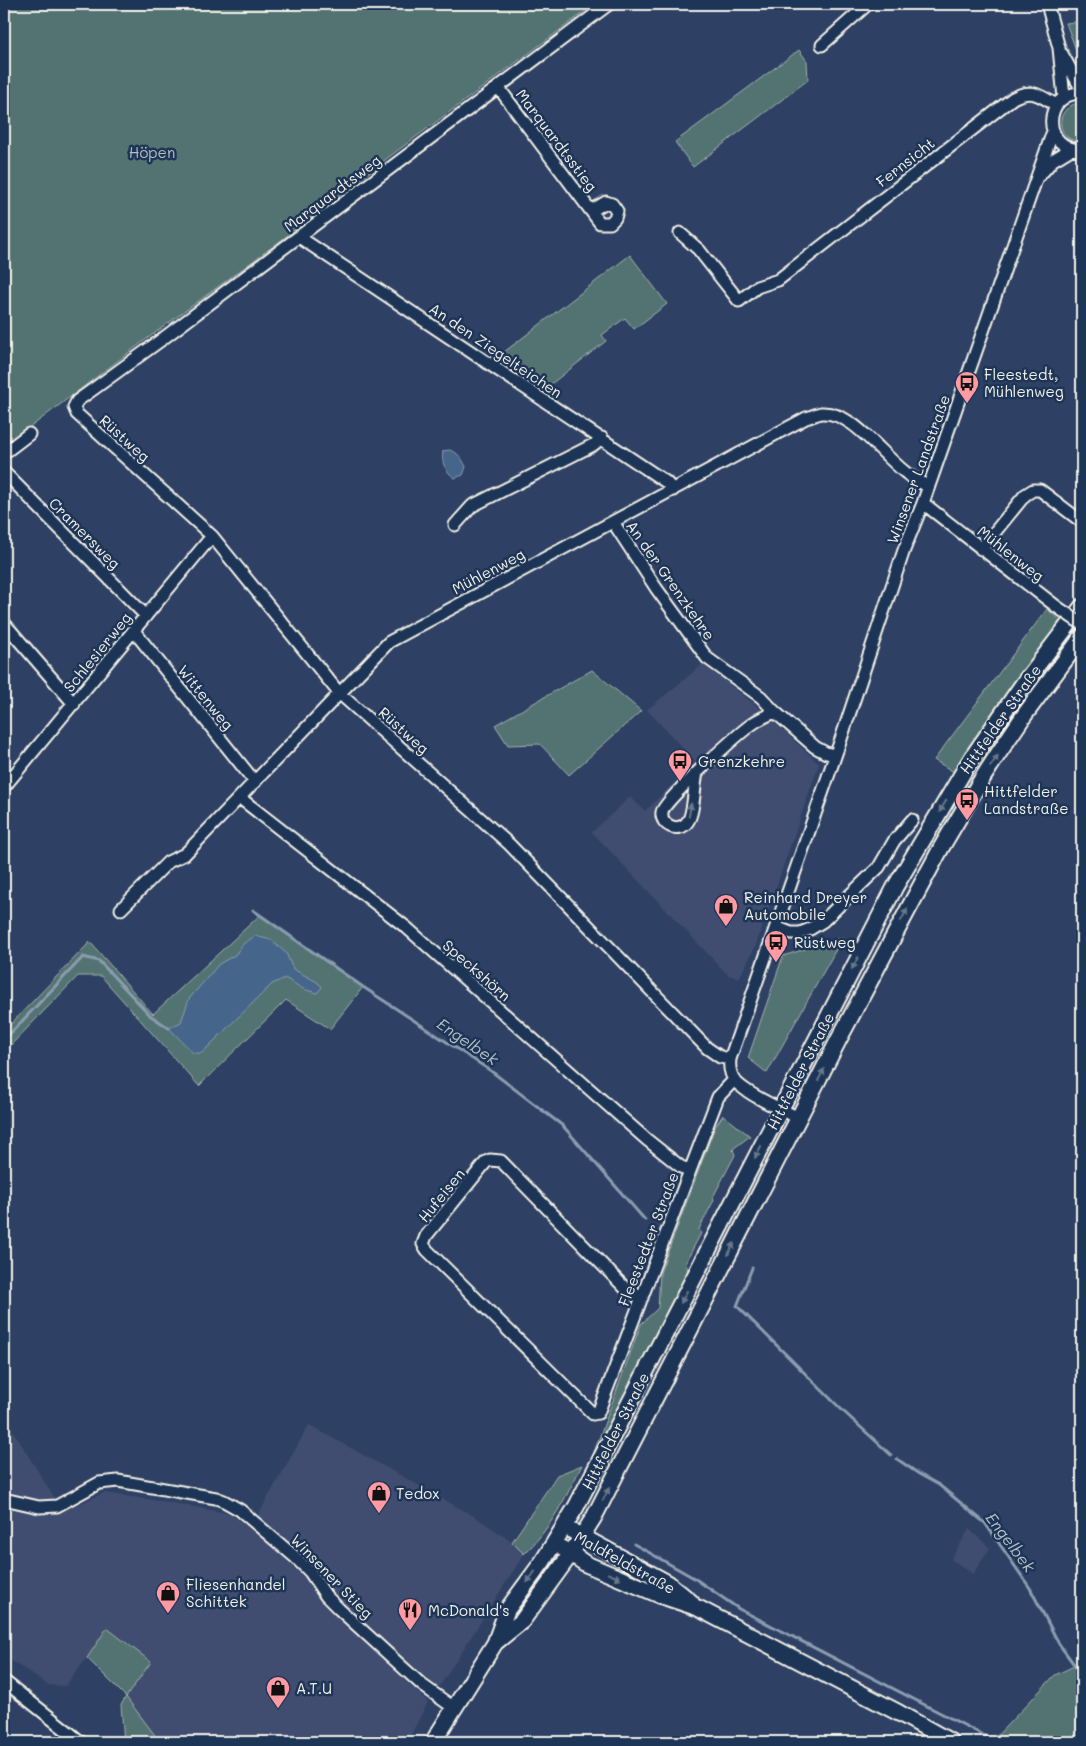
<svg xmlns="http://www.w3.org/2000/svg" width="1086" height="1746" viewBox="0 0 1086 1746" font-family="Mali,sans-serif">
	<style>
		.built { fill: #3f4d70 }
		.green { fill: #537372; stroke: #a4b2ad }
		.water { fill: #45658a; stroke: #8b9db0 }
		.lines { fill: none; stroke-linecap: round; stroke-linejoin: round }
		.stream { stroke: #8b9db0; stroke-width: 3 }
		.minor-casing { stroke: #f4f1e8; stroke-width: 15 }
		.major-casing { stroke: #f4f1e8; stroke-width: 19 }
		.minor { stroke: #1d3557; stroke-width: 11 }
		.major { stroke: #1d3557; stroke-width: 15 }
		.minor-bridge-casing { stroke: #f4f1e8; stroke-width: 15; stroke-linecap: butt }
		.minor-bridge { stroke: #1d3557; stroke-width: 11 }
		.oneway { fill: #68778a }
		.labels { text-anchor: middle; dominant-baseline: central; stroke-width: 5; stroke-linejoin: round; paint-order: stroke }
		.street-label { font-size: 15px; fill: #f4f1e8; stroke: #1d3557 }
		.park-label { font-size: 15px; fill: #b4bfb9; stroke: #1d3557 }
		.poi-label { font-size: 15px; fill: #f4f1e8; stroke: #1d3557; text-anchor: start }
		.water-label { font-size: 16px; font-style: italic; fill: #b7c0c7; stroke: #1d3557 }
	</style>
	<rect width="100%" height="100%" fill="#2e4164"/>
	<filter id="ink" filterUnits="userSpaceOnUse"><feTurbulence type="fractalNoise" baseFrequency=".02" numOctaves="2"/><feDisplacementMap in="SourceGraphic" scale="10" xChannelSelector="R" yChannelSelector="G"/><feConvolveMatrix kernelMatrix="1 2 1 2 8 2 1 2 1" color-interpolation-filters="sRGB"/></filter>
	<g filter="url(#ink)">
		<path class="built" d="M 703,664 L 758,707 L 819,764 L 755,947 L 739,978 L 728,975 L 592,832 L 630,797 L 645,811 L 696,762 L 647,710 Z
			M 7,1421 L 55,1499 L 77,1505 L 104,1493 L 168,1502 L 231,1514 L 264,1540 L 302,1575 L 321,1602 L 428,1702 L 407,1742 L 288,1742 L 285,1740 L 282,1742 L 160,1742 L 126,1697 L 107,1628 L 87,1658 L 65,1686 L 48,1685 L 4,1656 L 4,1422 Z
			M 309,1425 L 474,1516 L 512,1542 L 524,1554 L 439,1687 L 432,1684 L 340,1600 L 310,1560 L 258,1515 Z
			M 969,1529 L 990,1548 L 973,1574 L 951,1559 Z"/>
		<path class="green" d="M 4,4 L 595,4 L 389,157 L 279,242 L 144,341 L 4,447 Z
			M 1075,22 L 1080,37 L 1082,37 L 1082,66 L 1066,23 Z
			M 799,50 L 807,61 L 808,80 L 693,167 L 675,142 Z
			M 1078,103 L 1082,104 L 1082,141 C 1057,143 1052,109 1078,103 Z
			M 630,255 L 667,304 L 634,329 L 625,318 L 602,335 L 606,341 L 542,391 L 495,359 Z
			M 1047,609 L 1061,621 L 1034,655 L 954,772 L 934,760 Z
			M 592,670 L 641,711 L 569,775 L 540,744 L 508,745 L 495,725 Z
			M 260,915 L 363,987 L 330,1029 L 286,1000 L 199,1086 L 101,976 L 78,976 L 4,1052 L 4,1031 L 90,942 L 153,1014 Z
			M 843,937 L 767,1073 L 748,1058 L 783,956 Z
			M 723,1115 L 750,1136 L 733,1149 L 735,1155 L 713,1197 L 714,1200 L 699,1229 L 701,1233 L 686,1262 L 688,1272 L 594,1461 L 590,1463 L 641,1324 L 658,1308 L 660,1273 L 715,1127 Z
			M 582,1465 C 566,1497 550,1530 524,1554 L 512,1542 L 557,1475 Z
			M 107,1628 L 151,1662 L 126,1697 L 160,1742 L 124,1742 L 121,1705 L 126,1697 L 87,1658 Z
			M 1082,1666 L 1082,1742 L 991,1742 L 1055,1675 L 1072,1667 Z"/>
		<path class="water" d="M 449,450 C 458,452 462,458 466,467 L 463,475 L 455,478 C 445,471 441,463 443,451 Z
			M 255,936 L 271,940 L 286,953 L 293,969 L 317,982 L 322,987 L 317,993 L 303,989 L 285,978 L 272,984 L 208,1047 L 202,1053 L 193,1053 L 169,1028 L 181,1022 L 189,999 L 219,964 L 235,955 L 243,944 Z"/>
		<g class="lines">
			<path class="stream" d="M 253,910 L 363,987 L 491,1071 L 563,1126 L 645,1220
				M 4,1040 L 83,957 L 99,961 L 151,1016 L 169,1028
				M 752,1268 L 737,1306 L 843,1411 L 891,1455
				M 897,1459 L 919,1474 L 939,1485 L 985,1523 L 1030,1588 L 1059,1644 L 1076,1667
				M 634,1544 L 694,1578 L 739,1609 L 987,1737"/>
			<g class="minor-casing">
				<path id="minor" d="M 609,4 L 161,340 L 77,401 L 74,407 L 77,414 L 212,536 L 339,693 L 509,844 L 707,1048 L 720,1057 L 730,1059
					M 1047,4 L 1059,48 L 1064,98
					M 822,45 L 868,4
					M 1062,54 L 1082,90
					M 498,87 L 600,223 L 610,223 L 615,218 L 617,211 L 612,204 L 606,202 L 591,211
					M 1082,93 C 1042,92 1041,150 1082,150
					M 1040,175 L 1053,160 L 1071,149
					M 680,233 L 699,250 L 739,301 L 757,287 L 778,280 L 1013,98 C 1032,88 1039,95 1056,105
					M 299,237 L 666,482 L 673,490
					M 4,453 L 29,434
					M 4,472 L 146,616
					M 923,503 L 1057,607
					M 613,522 L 656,588 L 707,658 L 761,697 L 775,712 L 815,747 L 826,753 L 835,755
					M 455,525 L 472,506 L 593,445 L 602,438
					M 981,549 L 1025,495 L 1033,490 L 1040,490 L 1082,522
					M 4,623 L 74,704
					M 134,631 L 255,782
					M 697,773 C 694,785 694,813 688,821 C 680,834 660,826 662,812 C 663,801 741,731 755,722 C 761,718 768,715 775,712
					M 4,787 L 212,536
					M 240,798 L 407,928 L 646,1139 L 681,1167 L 689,1170
					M 121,909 L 168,862 L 185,854 L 389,642 L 806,418 C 811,417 816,414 821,413 C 859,410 892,475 929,486
					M 776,927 L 791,933 L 800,933 L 810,929 L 823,921 L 879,867 L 894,841 L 912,820
					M 799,1118 C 782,1110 748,1095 736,1082 C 730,1075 729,1067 730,1059 L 840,742 L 904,550 L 923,503 L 1053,131
					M 642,1298 L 627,1290 L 501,1161 L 490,1160 L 486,1162 L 426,1236 L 423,1244 L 427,1250 L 593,1414 L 598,1413 L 718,1097 L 734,1080
					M 4,1499 L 39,1507 L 57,1506 L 99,1483 L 118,1481 L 216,1498 L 224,1501 L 240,1510 L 295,1557 L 310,1572 L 326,1596 L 339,1609 L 422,1685 L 454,1708
					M 4,1681 L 81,1742"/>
			</g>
			<g class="major-casing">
				<path id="major" d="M 574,1532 L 668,1583 L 691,1602
					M 564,1549 L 586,1564 L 662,1596 L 698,1608 L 899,1713 L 951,1742
					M 496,1642 L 522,1621 L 570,1555 L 594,1517 L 839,1039 L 941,848 L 980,782 L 998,754 L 1023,717 L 1082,637
					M 433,1742 L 495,1643 L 507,1610 L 543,1561 L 576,1507 L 895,887 L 971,759 L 1023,684 L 1082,607"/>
			</g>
			<use href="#minor" class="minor"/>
			<use href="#major" class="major"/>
			<g class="minor-bridge-casing">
				<path id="minor-bridge" d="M 1057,607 L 1082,624"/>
			</g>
			<use href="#minor-bridge" class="minor-bridge"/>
		</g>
		<defs><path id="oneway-solid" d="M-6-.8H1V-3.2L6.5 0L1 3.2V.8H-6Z" transform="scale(1.25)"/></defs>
		<g class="oneway">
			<use href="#oneway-solid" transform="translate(994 761) rotate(-56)"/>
			<use href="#oneway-solid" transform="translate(943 806) rotate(121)"/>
			<use href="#oneway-solid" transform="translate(690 810) rotate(-80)"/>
			<use href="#oneway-solid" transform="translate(904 915) rotate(-62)"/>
			<use href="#oneway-solid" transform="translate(855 963) rotate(118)"/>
			<use href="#oneway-solid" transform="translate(821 1075) rotate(-63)"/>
			<use href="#oneway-solid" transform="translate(758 1152) rotate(117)"/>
			<use href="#oneway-solid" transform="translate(731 1249) rotate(-63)"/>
			<use href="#oneway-solid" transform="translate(684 1297) rotate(117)"/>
			<use href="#oneway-solid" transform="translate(606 1494) rotate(-63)"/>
			<use href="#oneway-solid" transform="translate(614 1576) rotate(23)"/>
			<use href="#oneway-solid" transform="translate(531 1577) rotate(126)"/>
		</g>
	</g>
	<defs>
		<g id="bus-pin" transform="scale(1.25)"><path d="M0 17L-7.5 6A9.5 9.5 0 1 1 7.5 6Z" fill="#ff9aa2" stroke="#1d3557"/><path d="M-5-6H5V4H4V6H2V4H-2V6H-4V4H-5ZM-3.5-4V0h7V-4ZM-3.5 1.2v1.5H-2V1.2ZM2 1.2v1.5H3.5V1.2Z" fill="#111"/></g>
		<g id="shop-pin" transform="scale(1.25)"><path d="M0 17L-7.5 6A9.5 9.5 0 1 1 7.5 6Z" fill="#ff9aa2" stroke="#1d3557"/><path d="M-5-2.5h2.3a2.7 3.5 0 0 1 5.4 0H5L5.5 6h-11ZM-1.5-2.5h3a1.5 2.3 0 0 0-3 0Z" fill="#111"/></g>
		<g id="restaurant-pin" transform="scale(1.25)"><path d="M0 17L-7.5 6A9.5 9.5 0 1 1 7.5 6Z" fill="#ff9aa2" stroke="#1d3557"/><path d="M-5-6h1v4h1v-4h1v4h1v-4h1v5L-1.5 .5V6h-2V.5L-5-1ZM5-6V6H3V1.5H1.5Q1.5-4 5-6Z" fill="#111"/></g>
	</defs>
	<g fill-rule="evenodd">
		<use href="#bus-pin" x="967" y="383"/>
		<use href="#bus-pin" x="680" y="761"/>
		<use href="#bus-pin" x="967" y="800"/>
		<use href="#shop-pin" x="726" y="906"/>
		<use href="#bus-pin" x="776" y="942"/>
		<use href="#shop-pin" x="379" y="1493"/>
		<use href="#shop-pin" x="168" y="1593"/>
		<use href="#restaurant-pin" x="410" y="1610"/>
		<use href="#shop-pin" x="278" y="1688"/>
	</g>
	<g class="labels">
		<g class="street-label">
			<text transform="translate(557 140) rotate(53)">Marquardtsstieg</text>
			<text transform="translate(905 162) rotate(-38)">Fernsicht</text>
			<text transform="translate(332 193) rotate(-37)">Marquardtsweg</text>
			<text transform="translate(496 350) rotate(34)">An den Ziegelteichen</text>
			<text transform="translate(125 438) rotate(42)">Rüstweg</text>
			<text transform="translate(918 469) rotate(-70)">Winsener Landstraße</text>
			<text transform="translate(85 533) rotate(45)">Cramersweg</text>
			<text transform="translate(1011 553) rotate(38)">Mühlenweg</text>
			<text transform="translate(488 571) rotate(-28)">Mühlenweg</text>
			<text transform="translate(671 580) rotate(55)">An der Grenzkehre</text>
			<text transform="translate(97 652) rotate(-51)">Schlesierweg</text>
			<text transform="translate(206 697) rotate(51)">Wittenweg</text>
			<text transform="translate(1000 719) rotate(-55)">Hittfelder Straße</text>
			<text transform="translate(404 730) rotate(42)">Rüstweg</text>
			<text transform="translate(477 970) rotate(41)">Speckshörn</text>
			<text transform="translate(800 1071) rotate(-63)">Hittfelder Straße</text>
			<text transform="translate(441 1195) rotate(-51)">Hufeisen</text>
			<text transform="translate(648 1239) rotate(-69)">Fleestedter Straße</text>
			<text transform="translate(615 1431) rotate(-63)">Hittfelder Straße</text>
			<text transform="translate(625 1562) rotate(29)">Maldfeldstraße</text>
			<text transform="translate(332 1576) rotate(46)">Winsener Stieg</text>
		</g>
		<g class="park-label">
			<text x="152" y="152">Höpen</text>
		</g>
		<g class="poi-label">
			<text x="984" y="374">Fleestedt,<tspan x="984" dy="17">Mühlenweg</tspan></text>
			<text x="698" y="761">Grenzkehre</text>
			<text x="984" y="791">Hittfelder<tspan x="984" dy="17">Landstraße</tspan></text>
			<text x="744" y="897">Reinhard Dreyer<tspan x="744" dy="17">Automobile</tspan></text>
			<text x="794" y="942">Rüstweg</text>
			<text x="396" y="1493">Tedox</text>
			<text x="186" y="1584">Fliesenhandel<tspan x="186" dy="17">Schittek</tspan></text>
			<text x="428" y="1610">McDonald's</text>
			<text x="296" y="1688">A.T.U</text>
		</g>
		<g class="water-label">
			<text transform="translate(468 1041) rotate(34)">Engelbek</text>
			<text transform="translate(1011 1542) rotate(53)">Engelbek</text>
		</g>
	</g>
	<rect width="1086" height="1746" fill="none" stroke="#1d3557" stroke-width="20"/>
	<rect x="10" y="10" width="1066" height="1726" fill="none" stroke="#f4f1e8" stroke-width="2" filter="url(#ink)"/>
</svg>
